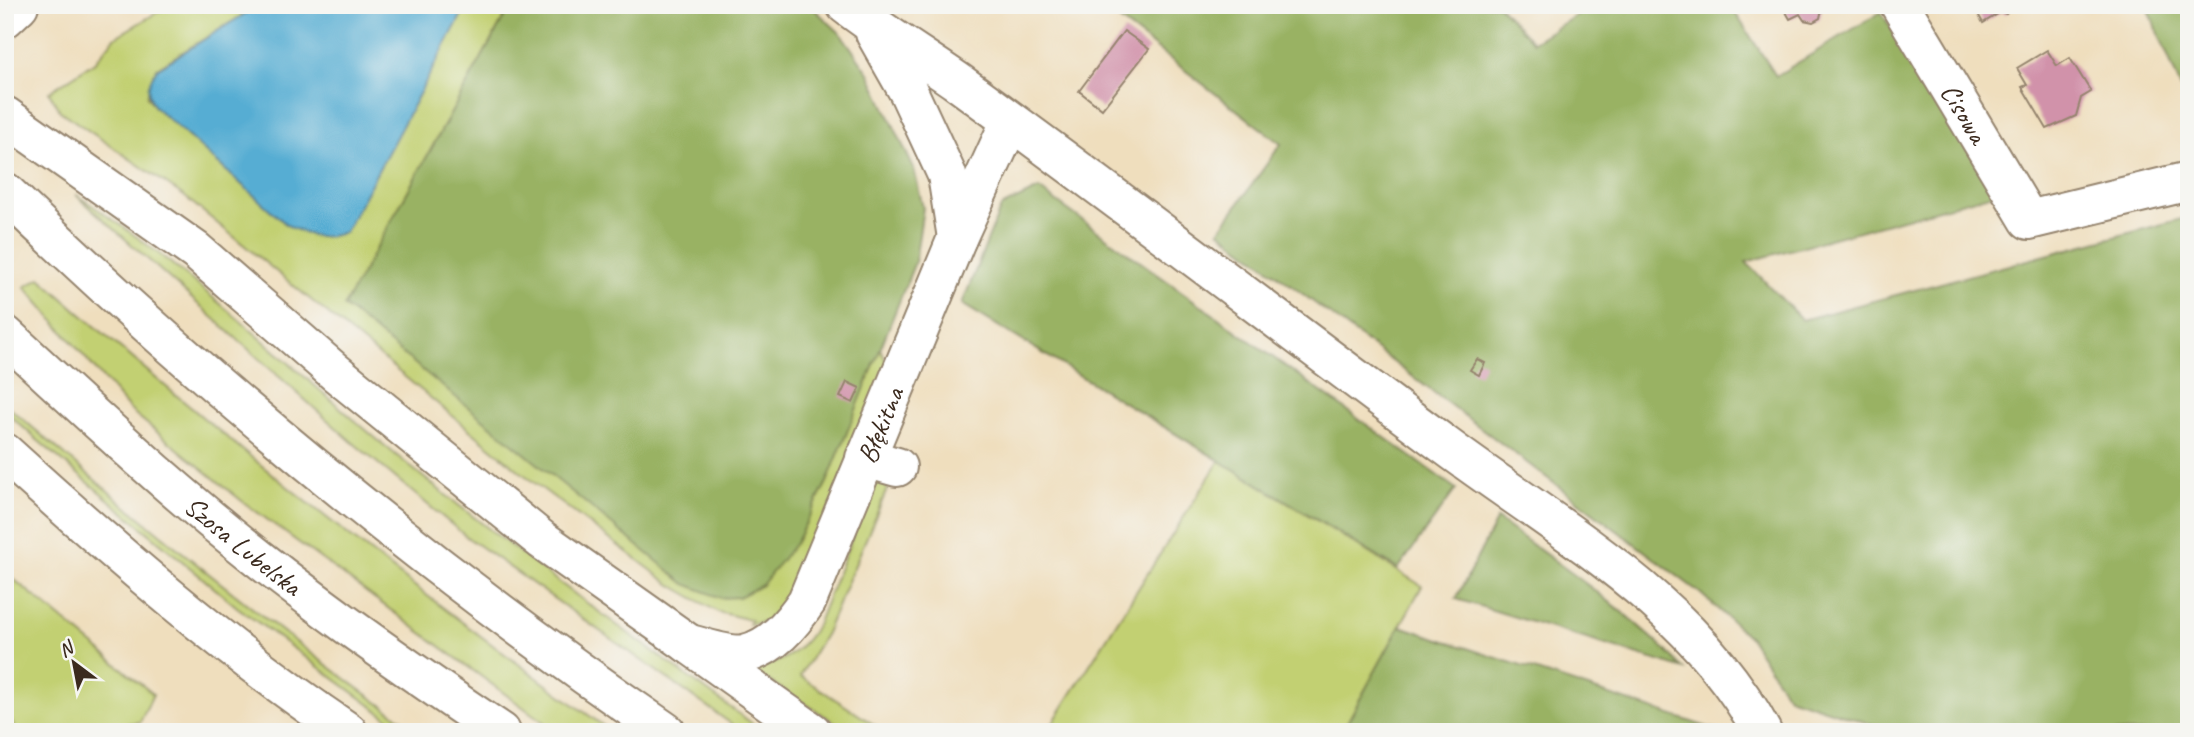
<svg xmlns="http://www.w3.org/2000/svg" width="2194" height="737" viewBox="0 0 2194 737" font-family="Caveat,sans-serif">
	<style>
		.green { fill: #c2d072; stroke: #7e7d48; stroke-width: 2 }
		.forest { fill: #99b264; stroke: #6a6e41; stroke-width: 2 }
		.water { fill: #56add3; stroke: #486c78; stroke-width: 2 }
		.building { fill: #d192aa }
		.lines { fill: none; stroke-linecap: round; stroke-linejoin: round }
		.minor-casing { stroke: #95846e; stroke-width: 42 }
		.major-casing { stroke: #95846e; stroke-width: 42 }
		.highway-casing { stroke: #95846e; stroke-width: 42 }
		.minor { stroke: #fff; stroke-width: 38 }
		.major { stroke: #fff; stroke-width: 38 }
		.highway { stroke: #fff; stroke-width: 38 }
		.labels { text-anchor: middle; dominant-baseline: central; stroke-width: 5; stroke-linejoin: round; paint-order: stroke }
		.street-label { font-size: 28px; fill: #3b2a1e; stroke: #f6f6f2 }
	</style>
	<rect width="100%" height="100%" fill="#f6f6f2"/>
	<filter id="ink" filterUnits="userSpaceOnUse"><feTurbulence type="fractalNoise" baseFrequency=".0143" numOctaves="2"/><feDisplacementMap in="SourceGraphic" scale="14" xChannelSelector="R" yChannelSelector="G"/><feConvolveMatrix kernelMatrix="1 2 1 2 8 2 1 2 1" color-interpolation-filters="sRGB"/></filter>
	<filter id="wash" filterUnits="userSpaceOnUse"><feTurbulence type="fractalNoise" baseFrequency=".00686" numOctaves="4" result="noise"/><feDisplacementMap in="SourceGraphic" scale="28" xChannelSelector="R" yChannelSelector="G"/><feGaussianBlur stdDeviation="1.57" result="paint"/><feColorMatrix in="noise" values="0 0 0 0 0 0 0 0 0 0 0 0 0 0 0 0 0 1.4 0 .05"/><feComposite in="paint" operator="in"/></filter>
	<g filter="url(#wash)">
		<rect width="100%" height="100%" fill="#efdebd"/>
		<path class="green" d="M 170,5 L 259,5 L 157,68 L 147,96 L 155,107 L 287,225 L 345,232 L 467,5 L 511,5 L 344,307 L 796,542 L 827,482 L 880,349 L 888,364 L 800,582 L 767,621 L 749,625 L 751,620 L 718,612 L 671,585 L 532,481 L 184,196 L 60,111 L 49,92 L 96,61 L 114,38 Z
			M 75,194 C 184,264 279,357 379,441 C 503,544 633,637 764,732 L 743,732 L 468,538 L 351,441 Z
			M 40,278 C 223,440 413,590 612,732 L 557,732 L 242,501 L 130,410 L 25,287 Z
			M 5,404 C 140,519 274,631 420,732 L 407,732 L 237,607 L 35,438 L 5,411 Z
			M 1220,460 L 1422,586 L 1342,732 L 1047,732 Z
			M 894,473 L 826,633 L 800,676 L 885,732 L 851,732 L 756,673 L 757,668 C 786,661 801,651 817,625 L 876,477 Z
			M 5,572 L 153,694 L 140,722 L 65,732 L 17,732 L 5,710 Z"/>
		<path class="forest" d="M 511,5 L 810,5 L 841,34 L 869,73 L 914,169 L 923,208 L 915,262 L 827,482 L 796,542 L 762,585 L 739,597 L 721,598 L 685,584 L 344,306 Z
			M 1100,5 L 1498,5 L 1533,42 L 1593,5 L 1730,5 L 1776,76 L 1881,12 L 1997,193 L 1746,262 L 1802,320 L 2189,217 L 2189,732 L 1895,732 L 1788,697 L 1750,638 L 1700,593 L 1219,231 L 1281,144 Z
			M 2147,5 L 2189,5 L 2189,108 Z
			M 1039,189 L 1456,489 L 1398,569 L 962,304 L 1001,207 Z
			M 1497,519 C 1561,566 1629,611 1684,669 L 1456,599 Z
			M 1400,626 L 1722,732 L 1342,732 Z"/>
		<path class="water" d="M 259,5 L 467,5 L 345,232 C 322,241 308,236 287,225 L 155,107 C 144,91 148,83 157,69 Z"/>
		<g id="blocks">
			<path class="building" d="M 1782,5 L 1829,5 L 1822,9 L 1820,18 L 1813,22 L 1804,20 L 1800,14 L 1790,19 Z
				M 1973,5 L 2014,5 L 2006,14 L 2001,12 L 1983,23 Z
				M 1124,31 L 1149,49 L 1102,109 L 1079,91 Z
				M 2047,50 L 2057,66 L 2070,58 L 2091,92 L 2081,98 L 2076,116 L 2047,129 L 2022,87 L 2027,85 L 2017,68 Z
				M 1477,359 L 1485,363 L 1479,375 L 1470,370 Z
				M 847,382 L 860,388 L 853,403 L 840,397 Z"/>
		</g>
	</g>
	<g filter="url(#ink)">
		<use href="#blocks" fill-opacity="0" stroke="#95846e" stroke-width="2"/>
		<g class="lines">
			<g class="minor-casing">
				<g id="minor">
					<path d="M 846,5 C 882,33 921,56 958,82 C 1122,201 1283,325 1446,446 C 1559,530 1694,603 1762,732"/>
					<path id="s1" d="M 1900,5 L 2029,220 L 2189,181"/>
					<path d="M 875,33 L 908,91 L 947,175 L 957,238"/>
					<path id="s2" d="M 5,335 C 66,391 126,448 190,502 C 288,586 394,660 501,732"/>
					<path d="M 865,458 L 897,467"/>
					<path id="s3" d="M 689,644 C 704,647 730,657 744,654 C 772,648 792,623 807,601 L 957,238 L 1010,122"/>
				</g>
			</g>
			<g class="major-casing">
				<path id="major" d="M 5,18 L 19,5
					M 5,116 L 196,251 L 335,372 L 542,540 L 689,644"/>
			</g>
			<g class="highway-casing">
				<path id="highway" d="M 5,192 C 211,390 431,570 666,732
					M 5,453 C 114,552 226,650 348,732
					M 689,644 L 812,732"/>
			</g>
			<use href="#minor" class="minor"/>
			<use href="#major" class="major"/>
			<use href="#highway" class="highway"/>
		</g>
	</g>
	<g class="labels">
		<g class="street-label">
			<text stroke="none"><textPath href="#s1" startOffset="126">Cisowa</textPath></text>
			<text stroke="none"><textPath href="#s3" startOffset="331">Błękitna</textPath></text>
			<text stroke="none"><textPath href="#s2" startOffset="318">Szosa Lubelska</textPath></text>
		</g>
	</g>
	<rect width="2194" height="737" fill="none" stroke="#f6f6f2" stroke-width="28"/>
	<g transform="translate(74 663) rotate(328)" stroke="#f6f6f2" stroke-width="5" paint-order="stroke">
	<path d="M0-5L12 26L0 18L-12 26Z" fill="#3b2a1e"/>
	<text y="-10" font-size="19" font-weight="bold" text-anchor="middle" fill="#3b2a1e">N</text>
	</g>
</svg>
